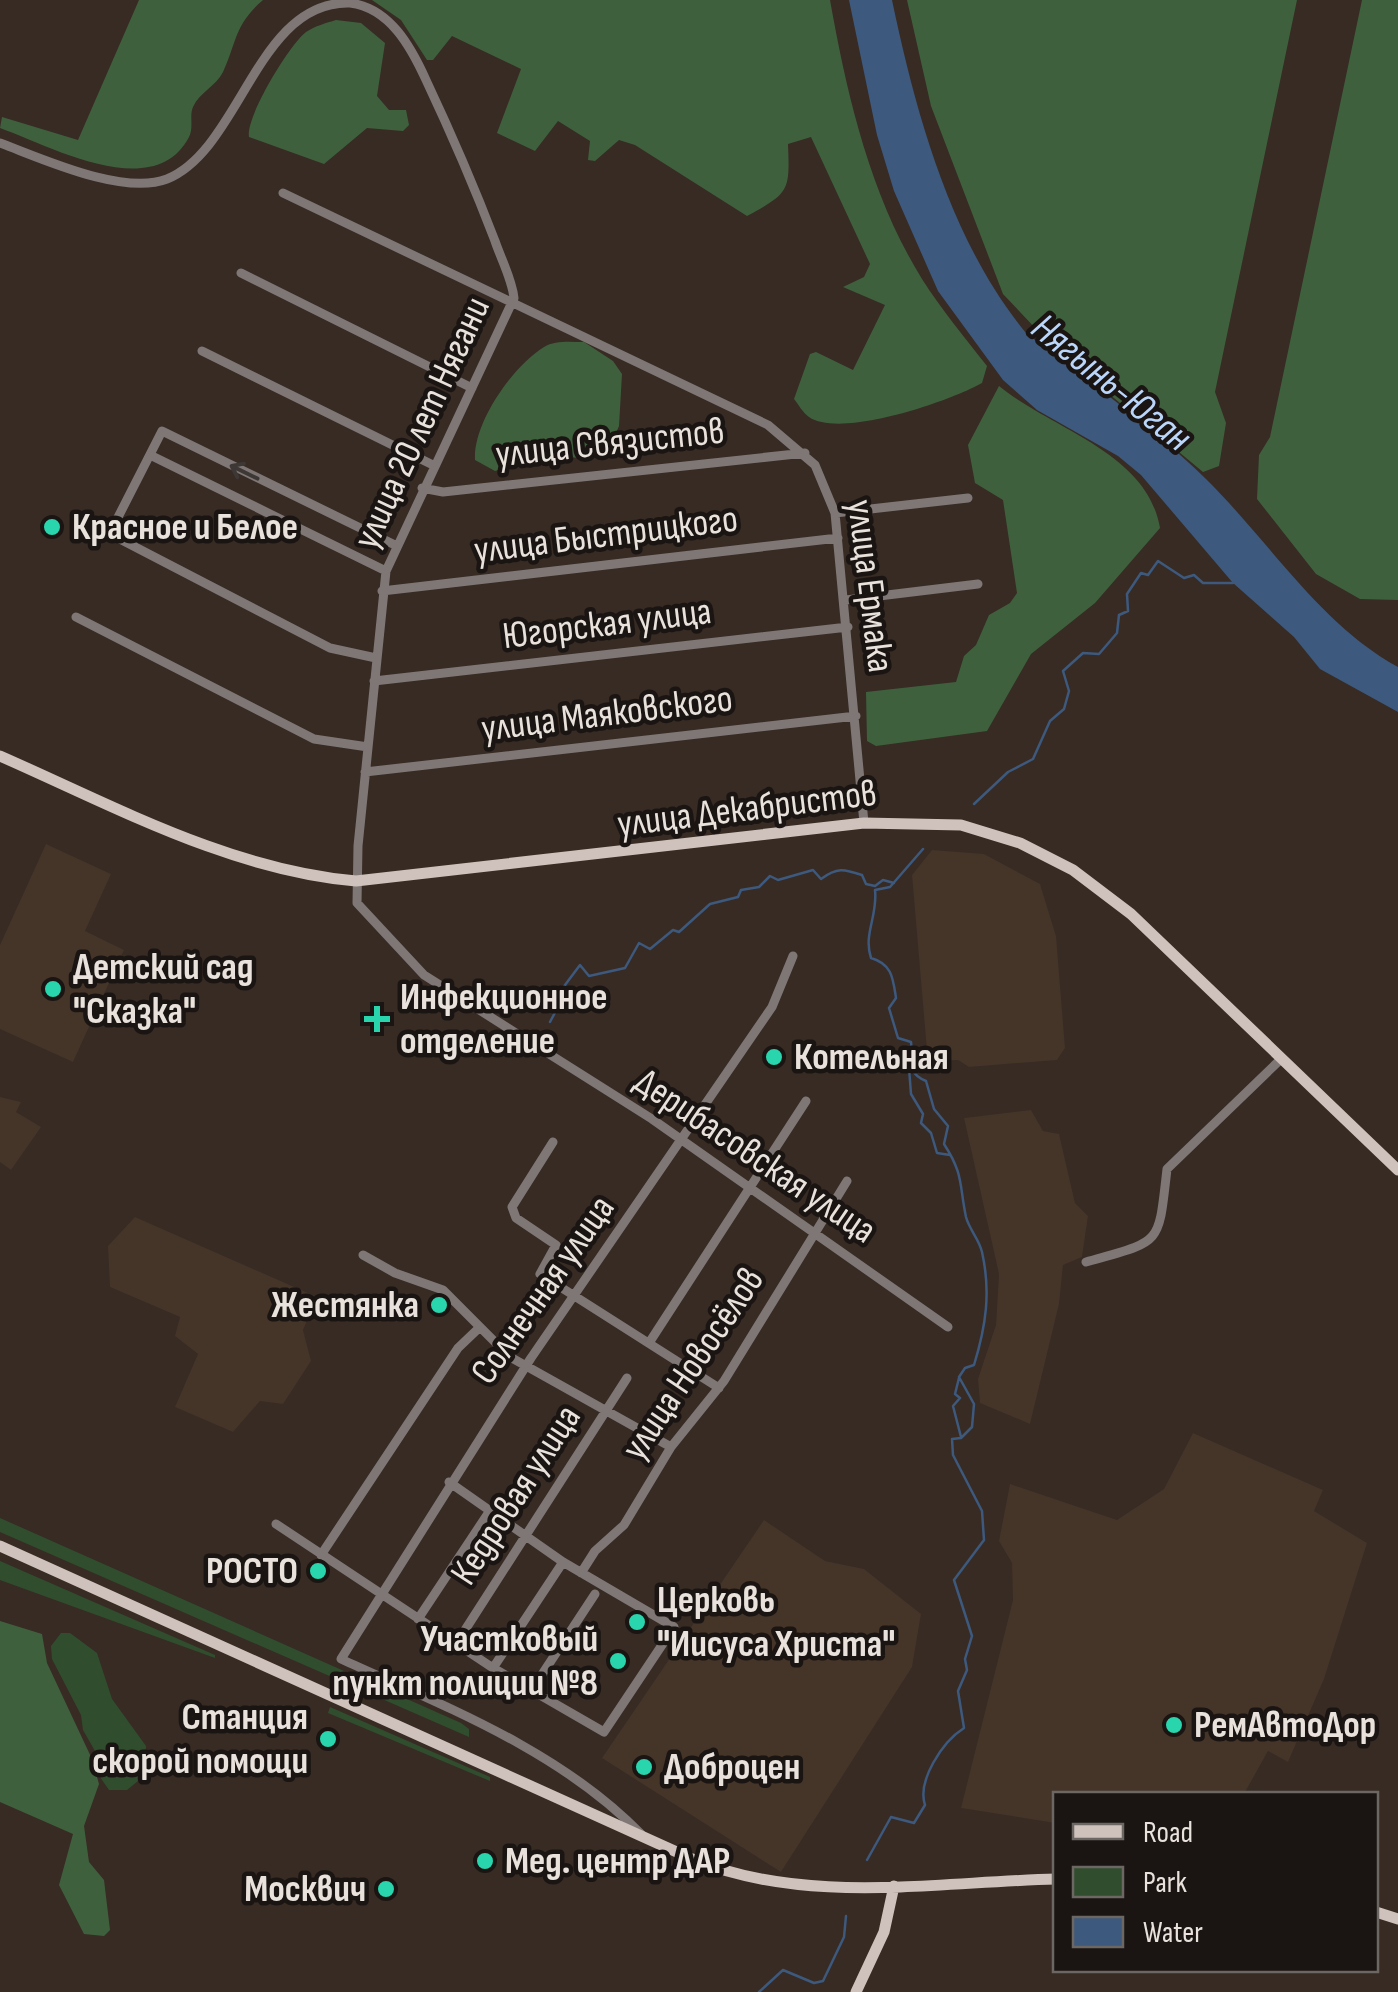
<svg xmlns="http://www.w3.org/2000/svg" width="1398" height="1992" viewBox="0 0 1398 1992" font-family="'Sofia Sans Condensed',sans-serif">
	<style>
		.built { fill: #453428 }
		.green { fill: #304e2e }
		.forest { fill: #3f603d }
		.water { fill: #3d597d }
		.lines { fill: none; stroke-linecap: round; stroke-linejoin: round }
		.stream { stroke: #3d597d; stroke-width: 2.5 }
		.minor { stroke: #7f7775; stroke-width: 9 }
		.major { stroke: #cfc1bb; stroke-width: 11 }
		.oneway { stroke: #3d3735 }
		.poi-dot { fill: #29d5ac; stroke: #1a1512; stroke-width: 4 }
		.labels { text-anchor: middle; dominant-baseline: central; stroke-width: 9; stroke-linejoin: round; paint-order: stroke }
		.street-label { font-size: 38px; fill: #e9e2dc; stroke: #1a1512 }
		.poi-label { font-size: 38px; font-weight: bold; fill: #e9e2dc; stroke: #1a1512; text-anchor: start }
		.water-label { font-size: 40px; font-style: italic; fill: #bad6fa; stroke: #1a1512 }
	</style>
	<rect width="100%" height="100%" fill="#372b24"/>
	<path class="built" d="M 46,844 L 111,874 L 85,931 L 124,950 L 73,1062 L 0,1029 L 0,945 Z
		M 932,850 L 984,854 L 1040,884 L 1056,936 L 1065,1048 L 1057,1060 L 969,1067 L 958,1060 L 938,1061 L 927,1051 L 912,875 Z
		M 0,1097 L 21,1102 L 16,1112 L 41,1127 L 11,1170 L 0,1162 Z
		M 1031,1110 L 1043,1131 L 1059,1134 L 1075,1203 L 1088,1216 L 1082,1257 L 1063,1265 L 1059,1304 L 1030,1424 L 980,1403 L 978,1379 L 996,1325 L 999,1274 L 964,1118 Z
		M 135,1217 L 317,1297 L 303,1330 L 311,1361 L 283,1404 L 260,1401 L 233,1432 L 175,1407 L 198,1354 L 175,1336 L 180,1317 L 110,1287 L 108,1246 Z
		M 1193,1433 L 1323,1490 L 1314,1511 L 1367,1543 L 1324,1679 L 1288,1762 L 1268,1751 L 1244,1794 L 1056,1794 L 1055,1823 L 961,1808 L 1013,1600 L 1012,1563 L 999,1541 L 1010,1484 L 1117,1520 L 1164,1489 Z
		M 764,1520 L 825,1561 L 864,1569 L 921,1614 L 912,1667 L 781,1872 L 602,1758 Z"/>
	<path class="green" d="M 0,1518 L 461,1723 L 469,1729 L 469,1737 L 0,1532 Z
		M 0,1561 L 215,1655 L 215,1658 L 0,1580 Z
		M 61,1633 L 70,1633 L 97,1653 L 112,1699 L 146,1746 L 144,1776 L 127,1790 L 109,1790 L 100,1777 L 99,1758 L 83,1730 L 81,1715 L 52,1659 L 51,1646 Z
		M 330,1707 L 490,1777 L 490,1781 L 328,1713 Z"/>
	<path class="forest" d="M 139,0 L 263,0 C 234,25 237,42 223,72 C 216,86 199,93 193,107 C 189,116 194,127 189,137 C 154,204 50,146 0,128 L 2,117 L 78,140 Z
		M 372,0 L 830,0 C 847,95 870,195 922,279 C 941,309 965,338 987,366 L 982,383 C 950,401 841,439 809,417 C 803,413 798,404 794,399 L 810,354 L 816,352 L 853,370 L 885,305 L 843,287 L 864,277 L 870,264 L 811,137 L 788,144 C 790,192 789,193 747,216 L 635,145 L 619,140 L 595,161 L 588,160 L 590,141 L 558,121 L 535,151 L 497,133 L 521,69 L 452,36 L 433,60 L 427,60 L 401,20 Z
		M 907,0 L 1297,0 L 1215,392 L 1226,423 L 1219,466 L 1203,472 L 1055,349 L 1003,294 L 931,106 Z
		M 1362,0 L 1398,0 L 1398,600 L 1360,599 L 1316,574 L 1257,499 L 1259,455 L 1270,437 Z
		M 336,20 L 361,23 L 385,43 L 377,96 L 389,110 L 406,110 L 409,125 L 403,131 L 367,128 L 324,164 L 249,137 C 245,118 289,45 306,32 C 315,26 326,23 336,20 Z
		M 584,342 L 613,361 L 622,374 L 619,426 L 610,447 L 591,459 L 547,455 L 495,471 L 475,460 C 473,423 512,367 544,347 C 555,340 571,342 584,342 Z
		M 999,386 C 1053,430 1147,452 1160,528 L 1095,603 L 1031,654 L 987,731 L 876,746 L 867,741 L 866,692 L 956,682 L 964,656 L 976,645 L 989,615 L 1010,603 L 1017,593 L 1003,500 L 975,483 L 968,445 Z
		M 0,1621 L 42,1634 L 47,1663 L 92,1759 L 99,1784 L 84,1826 L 89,1862 L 104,1880 L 110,1930 L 104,1936 L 84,1934 L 59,1885 L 73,1834 L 0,1802 Z"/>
	<path class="water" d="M 849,0 L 892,0 C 916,114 951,242 1026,333 C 1088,381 1150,424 1206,479 C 1269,541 1320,624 1398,667 L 1398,712 L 1320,669 L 1294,637 L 1233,583 L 1141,475 L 1118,456 L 1037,410 L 1003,380 L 938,291 L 894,191 L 877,135 Z"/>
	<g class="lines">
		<path class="stream" d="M 974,804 L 1008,772 L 1033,759 L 1050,721 L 1064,709 L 1069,691 L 1063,671 L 1083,653 L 1099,654 L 1117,633 L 1119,615 L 1128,611 L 1127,594 L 1141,573 L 1148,575 L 1158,561 L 1184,578 L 1194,575 L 1203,583 L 1233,583
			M 550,1022 L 561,1001 L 559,993 L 580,965 L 589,976 L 625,968 L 639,943 L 650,949 L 673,930 L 679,932 L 710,904 L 738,897 L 741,890 L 759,887 L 770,876 L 778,880 L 813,870 L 821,879 C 837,867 844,869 862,875 L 866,884 L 875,886 L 883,880 L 894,883
			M 909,1068 L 911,1094 L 923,1114 L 921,1123 L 931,1133 L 937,1153 L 950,1155
			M 959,1378 L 955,1394 L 960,1398 L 953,1406 L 961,1437
			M 867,1860 L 891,1817 L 914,1823 L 925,1805 C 917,1781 942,1742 964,1728 L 958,1691 L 967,1670 L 965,1659 L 972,1636 L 954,1580 L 984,1540 L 982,1511 L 953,1455 L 952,1439 L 961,1438 L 972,1427 L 974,1404 L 959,1377 L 965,1368 L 974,1365 C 986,1326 991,1292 982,1252 C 979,1239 969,1229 966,1217 C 959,1184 964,1175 944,1144 L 948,1126 L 934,1109 L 926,1081 C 905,1072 913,1061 911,1042 L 898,1038 L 889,1008 L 896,998 C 893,978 892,964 871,958 C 863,934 878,916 875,890 L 890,887 L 923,849
			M 759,1992 L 783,1970 L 814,1983 L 823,1981 L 844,1937 L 846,1916"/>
		<path class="minor" d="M 0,143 C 43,159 123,196 167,179 C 241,149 257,0 350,3 C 390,8 411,47 426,80 C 451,133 474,186 495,241 C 501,259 512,279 514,298 L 386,571 L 358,846 L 357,903 L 424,975 L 652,1119 L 948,1327
			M 283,193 L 768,425 L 815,465 L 835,513 L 864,823
			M 241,273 L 472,388
			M 202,351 L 433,465
			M 150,455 L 386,571
			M 422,488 L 443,492 L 805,453
			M 835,513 L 968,498
			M 382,591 L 838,538
			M 846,600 L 978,584
			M 76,617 L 314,739 L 368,747
			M 376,658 L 330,648 L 114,536 L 112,529 L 162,431 L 395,545
			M 374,681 L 848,627
			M 365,772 L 856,716
			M 553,1142 L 512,1207 L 516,1218 L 556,1245 L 540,1274 L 719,1388
			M 363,1255 L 395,1273 L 443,1290 L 510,1357 L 671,1447
			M 1086,1262 C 1163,1240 1158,1247 1167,1169 L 1281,1059
			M 649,1343 L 806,1101
			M 276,1524 L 493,1668 L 604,1732 L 674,1627 L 563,1562 L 449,1482
			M 321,1555 L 458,1348 L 480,1327
			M 581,1573 L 595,1551 L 624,1525 L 671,1447 L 724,1381 L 847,1181
			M 418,1619 L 489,1512
			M 456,1644 L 627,1378
			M 493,1668 L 563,1562
			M 541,1676 L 595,1594
			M 641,1834 C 559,1750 446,1707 341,1659 L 531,1358 L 772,1007 L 793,956"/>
		<path class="major" d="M 0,756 C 114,806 230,870 356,881 L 864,823 L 961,825 L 1020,843 L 1073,870 L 1131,914 L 1398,1170
			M 0,1546 L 690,1858 C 804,1906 934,1882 1056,1879
			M 1376,1912 L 1398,1919
			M 856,1992 L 884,1932 L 894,1886"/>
	</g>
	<defs><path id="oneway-shaft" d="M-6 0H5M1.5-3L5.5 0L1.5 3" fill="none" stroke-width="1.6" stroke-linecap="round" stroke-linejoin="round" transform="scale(2.5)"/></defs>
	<use class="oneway" href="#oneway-shaft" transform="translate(244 472) rotate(-154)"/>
	<g class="poi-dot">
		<circle cx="52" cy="527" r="10"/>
		<circle cx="53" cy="989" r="10"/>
		<path d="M372 1004h10v10h10v10h-10v10h-10v-10h-10v-10h10z"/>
		<circle cx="774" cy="1057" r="10"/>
		<circle cx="439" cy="1305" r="10"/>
		<circle cx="318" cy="1571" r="10"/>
		<circle cx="637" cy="1622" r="10"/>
		<circle cx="618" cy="1661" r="10"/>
		<circle cx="1174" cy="1725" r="10"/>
		<circle cx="328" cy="1739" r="10"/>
		<circle cx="644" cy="1767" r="10"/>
		<circle cx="485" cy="1861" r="10"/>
		<circle cx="386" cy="1889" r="10"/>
	</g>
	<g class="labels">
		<g class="street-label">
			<text transform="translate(422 423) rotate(-65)">улица 20 лет Нягани</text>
			<text transform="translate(610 443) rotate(-6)">улица Связистов</text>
			<text transform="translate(606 535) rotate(-7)">улица Быстрицкого</text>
			<text transform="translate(870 586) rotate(83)">улица Ермака</text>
			<text transform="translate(607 624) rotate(-7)">Югорская улица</text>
			<text transform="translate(607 714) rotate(-7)">улица Маяковского</text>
			<text transform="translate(747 809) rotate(-7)">улица Декабристов</text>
			<text transform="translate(755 1156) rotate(34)">Дерибасовская улица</text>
			<text transform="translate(543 1290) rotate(-55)">Солнечная улица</text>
			<text transform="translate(693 1364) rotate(-56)">улица Новосёлов</text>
			<text transform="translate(516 1495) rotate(-57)">Кедровая улица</text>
		</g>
		<g class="poi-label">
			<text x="72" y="527">Красное и Белое</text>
			<text x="73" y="967">Детский сад<tspan x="73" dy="44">"Сказка"</tspan></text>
			<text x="400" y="997">Инфекционное<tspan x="400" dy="44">отделение</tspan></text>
			<text x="794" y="1057">Котельная</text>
			<text x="419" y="1305" text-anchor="end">Жестянка</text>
			<text x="298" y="1571" text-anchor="end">РОСТО</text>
			<text x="657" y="1600">Церковь<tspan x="657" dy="44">"Иисуса Христа"</tspan></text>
			<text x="598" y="1639" text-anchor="end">Участковый<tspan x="598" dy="44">пункт полиции №8</tspan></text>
			<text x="308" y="1717" text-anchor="end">Станция<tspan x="308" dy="44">скорой помощи</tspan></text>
			<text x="1194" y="1725">РемАвтоДор</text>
			<text x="664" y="1767">Доброцен</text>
			<text x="505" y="1861">Мед. центр ДАР</text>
			<text x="366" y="1889" text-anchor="end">Москвич</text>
		</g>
		<g class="water-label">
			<text transform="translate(1111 383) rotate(39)">Нягынь-Юган</text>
		</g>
	</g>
	<rect x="1053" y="1792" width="325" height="180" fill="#1a1512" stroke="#6d6763" stroke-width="2.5"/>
	<rect x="1073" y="1824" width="50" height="15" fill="#cfc1bb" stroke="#6d6763" stroke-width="2.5"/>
	<text x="1143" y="1842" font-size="30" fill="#e9e2dc">Road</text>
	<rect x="1073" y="1867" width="50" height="30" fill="#304e2e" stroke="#6d6763" stroke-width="2.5"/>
	<text x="1143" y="1892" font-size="30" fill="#e9e2dc">Park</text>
	<rect x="1073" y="1917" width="50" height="30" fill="#3d597d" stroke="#6d6763" stroke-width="2.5"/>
	<text x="1143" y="1942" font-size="30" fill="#e9e2dc">Water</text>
</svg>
